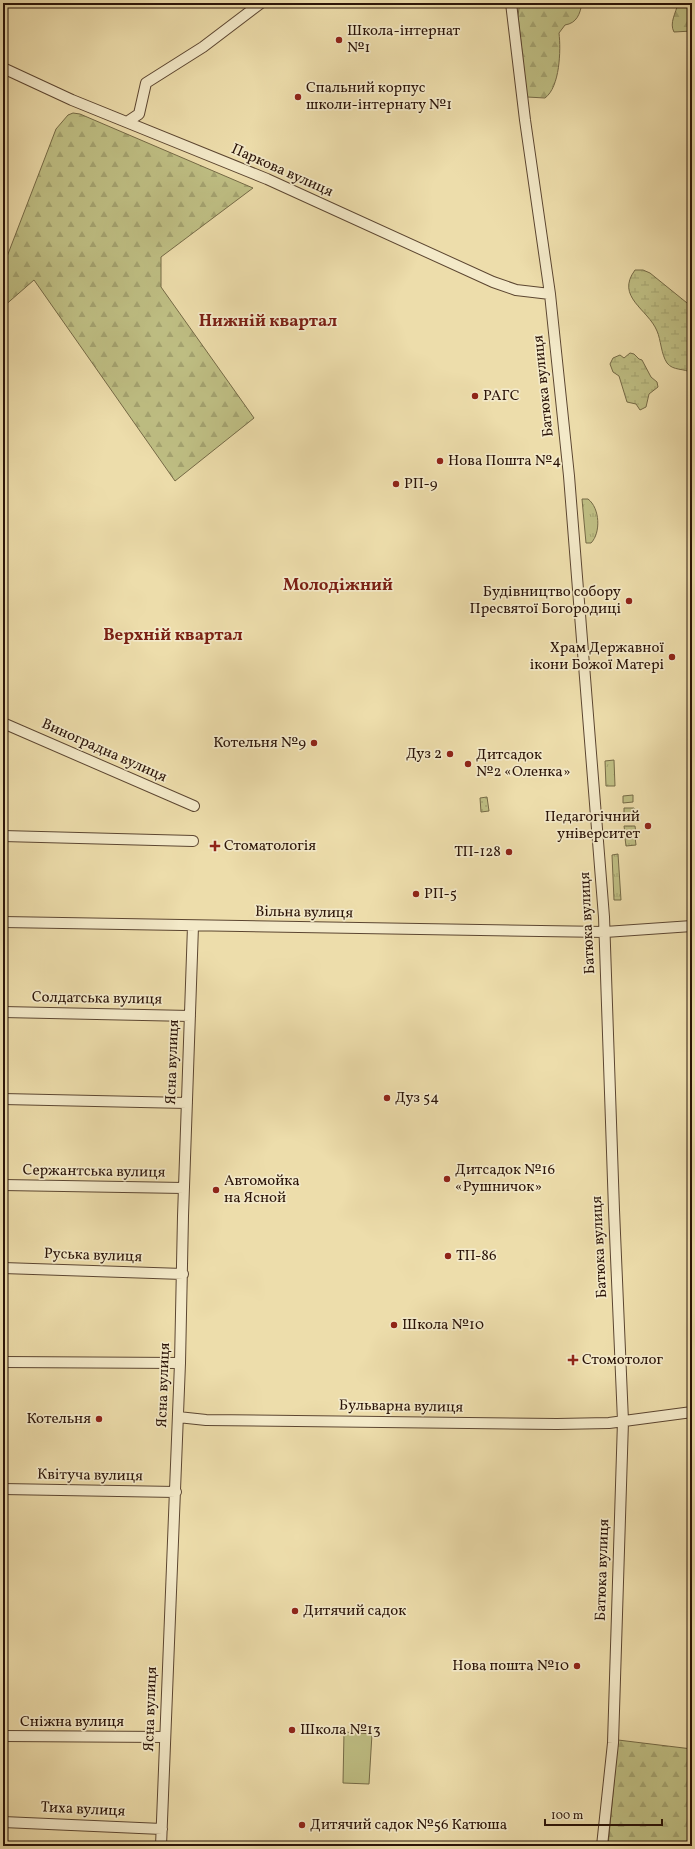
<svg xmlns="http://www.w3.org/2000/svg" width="695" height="1849" viewBox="0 0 695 1849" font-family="Vollkorn,serif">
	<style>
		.grass { fill: url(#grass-tufts); stroke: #756a46 }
		.forest { fill: url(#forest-firs); stroke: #756a46 }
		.wetland { fill: url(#wetland-marsh); stroke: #756a46 }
		.park { fill: url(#park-dots); stroke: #756a46 }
		.garden { fill: #bfbf84; stroke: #756a46 }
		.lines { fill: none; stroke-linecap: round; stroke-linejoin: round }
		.minor-casing { stroke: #5c4631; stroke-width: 12 }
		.minor { stroke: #f3e9c8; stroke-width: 10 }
		.poi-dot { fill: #8f2418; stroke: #f3e9c8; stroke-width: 1.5 }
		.labels { text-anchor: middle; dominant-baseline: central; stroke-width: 3.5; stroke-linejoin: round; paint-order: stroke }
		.poi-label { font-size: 15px; fill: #2b1408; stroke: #f3e9c8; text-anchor: start }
		.street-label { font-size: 15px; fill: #2b1408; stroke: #f3e9c8 }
		.quarter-label { font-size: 17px; font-weight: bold; fill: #7a1f14; stroke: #f3e9c8 }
	</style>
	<defs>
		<pattern id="grass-tufts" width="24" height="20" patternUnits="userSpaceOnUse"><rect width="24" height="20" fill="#bfbf84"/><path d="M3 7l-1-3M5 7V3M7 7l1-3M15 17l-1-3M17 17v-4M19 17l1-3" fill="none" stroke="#a4a370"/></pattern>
		<pattern id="forest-firs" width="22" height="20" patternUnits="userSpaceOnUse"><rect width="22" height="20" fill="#bfbf84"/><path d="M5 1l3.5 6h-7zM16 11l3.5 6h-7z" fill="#a4a370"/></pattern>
		<pattern id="wetland-marsh" width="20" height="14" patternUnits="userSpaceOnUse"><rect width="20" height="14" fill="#bfbf84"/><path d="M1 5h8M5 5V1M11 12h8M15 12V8" fill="none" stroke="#a4a370"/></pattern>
		<pattern id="park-dots" width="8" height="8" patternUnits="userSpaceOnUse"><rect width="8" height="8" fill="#bfbf84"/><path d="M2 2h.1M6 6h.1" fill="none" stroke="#a4a370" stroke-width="1.8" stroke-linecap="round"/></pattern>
	</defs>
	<rect width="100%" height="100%" fill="#edddab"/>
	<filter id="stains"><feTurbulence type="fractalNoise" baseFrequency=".005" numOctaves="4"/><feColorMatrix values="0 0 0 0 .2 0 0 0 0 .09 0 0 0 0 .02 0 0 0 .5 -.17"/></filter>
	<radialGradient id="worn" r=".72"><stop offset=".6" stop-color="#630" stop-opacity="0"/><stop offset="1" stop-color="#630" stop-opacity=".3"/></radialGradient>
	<path class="grass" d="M 582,499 L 588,499 C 600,508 601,533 591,543 L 586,543 Z
		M 614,760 L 615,786 L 606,786 L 605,761 Z
		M 633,795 L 633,802 L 623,803 L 623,796 Z
		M 624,808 L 634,808 L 635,815 L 624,815 Z
		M 624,826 L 635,826 L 636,833 L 625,833 Z
		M 635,837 L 636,845 L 626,846 L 625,838 Z
		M 618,854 L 621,900 L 614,900 L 612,855 Z"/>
	<path class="forest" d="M 523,3 L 582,3 C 580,14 577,23 565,25 L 559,33 C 561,50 560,87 545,98 L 527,97 L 518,16 L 519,8 Z
		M 678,3 L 692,3 L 692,31 L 674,32 C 669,23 676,13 678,3 Z
		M 73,113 L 80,114 L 253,188 L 161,257 L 161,287 L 254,418 L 175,481 L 34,280 L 3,307 L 3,267 L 56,129 L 68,115 Z
		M 618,1740 L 692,1749 L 692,1846 L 608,1846 Z"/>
	<path class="wetland" d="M 635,270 L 643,270 L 650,273 L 692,307 L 692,373 C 684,368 673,371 667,363 C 661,354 661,340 657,331 C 648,309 615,297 635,270 Z
		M 630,353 L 634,354 L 639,359 L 642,360 L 651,377 L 657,382 L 658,387 L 649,394 L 646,407 L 640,410 L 636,404 L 627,402 L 619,376 L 613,372 L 610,364 L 613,358 L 620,355 L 624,358 Z"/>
	<path class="park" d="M 487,797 L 489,811 L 481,812 L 480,798 Z"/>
	<path class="garden" d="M 344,1732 L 372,1734 L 369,1784 L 343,1783 Z"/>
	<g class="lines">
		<g class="minor-casing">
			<path id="minor" d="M 511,3 L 525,120 L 550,294 L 569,476 L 604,917 L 614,1210 L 623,1421 L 613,1743 L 602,1846
				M 3,68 L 72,100 L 267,179 L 493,282 L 516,290 L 550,294
				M 127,122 L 139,114 L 146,83 L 203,47 L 261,3
				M 3,723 L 194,806
				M 3,836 L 193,841
				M 3,922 L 605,932 L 692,926
				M 3,1012 L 190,1016
				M 3,1099 L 187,1103
				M 3,1185 L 184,1188
				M 3,1268 L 183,1274
				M 3,1362 L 180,1363
				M 178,1417 L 206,1420 L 557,1424 L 609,1423 L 692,1412
				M 3,1489 L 176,1492
				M 3,1736 L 165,1737
				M 3,1822 L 162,1829
				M 161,1846 L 180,1363 L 183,1216 L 193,926"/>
		</g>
		<use href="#minor" class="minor"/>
	</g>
	<g class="poi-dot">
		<circle cx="339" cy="40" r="4"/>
		<circle cx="298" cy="97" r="4"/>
		<circle cx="475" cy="396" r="4"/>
		<circle cx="440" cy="461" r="4"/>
		<circle cx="396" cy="484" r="4"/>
		<circle cx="629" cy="601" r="4"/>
		<circle cx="672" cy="657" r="4"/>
		<circle cx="314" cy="743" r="4"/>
		<circle cx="450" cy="754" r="4"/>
		<circle cx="468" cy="764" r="4"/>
		<circle cx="648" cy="826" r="4"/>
		<path d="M213 840h4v4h4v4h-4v4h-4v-4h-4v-4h4z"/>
		<circle cx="509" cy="852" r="4"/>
		<circle cx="416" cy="894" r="4"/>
		<circle cx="387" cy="1098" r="4"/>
		<circle cx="447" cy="1179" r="4"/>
		<circle cx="216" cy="1190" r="4"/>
		<circle cx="448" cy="1256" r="4"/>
		<circle cx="394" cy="1325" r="4"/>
		<path d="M571 1354h4v4h4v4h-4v4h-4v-4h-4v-4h4z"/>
		<circle cx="99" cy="1419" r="4"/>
		<circle cx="295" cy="1611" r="4"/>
		<circle cx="577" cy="1666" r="4"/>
		<circle cx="292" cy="1730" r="4"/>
		<circle cx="302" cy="1825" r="4"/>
	</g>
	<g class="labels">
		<g class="poi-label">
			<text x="347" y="31">Школа-інтернат<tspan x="347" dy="17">№1</tspan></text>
			<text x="306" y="88">Спальний корпус<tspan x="306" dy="17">школи-інтернату №1</tspan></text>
			<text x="483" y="396">РАГС</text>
			<text x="448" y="461">Нова Пошта №4</text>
			<text x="404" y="484">РП-9</text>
			<text x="621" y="592" text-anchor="end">Будівництво собору<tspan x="621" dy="17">Пресвятої Богородиці</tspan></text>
			<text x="664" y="648" text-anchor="end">Храм Державної<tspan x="664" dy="17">ікони Божої Матері</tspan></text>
			<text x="306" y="743" text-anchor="end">Котельня №9</text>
			<text x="442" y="754" text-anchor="end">Дуз 2</text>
			<text x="476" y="755">Дитсадок<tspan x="476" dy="17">№2 «Оленка»</tspan></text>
			<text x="640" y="817" text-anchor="end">Педагогічний<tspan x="640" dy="17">університет</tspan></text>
			<text x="224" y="846">Стоматологія</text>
			<text x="501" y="852" text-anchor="end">ТП-128</text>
			<text x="424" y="894">РП-5</text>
			<text x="395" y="1098">Дуз 54</text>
			<text x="455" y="1170">Дитсадок №16<tspan x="455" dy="17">«Рушничок»</tspan></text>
			<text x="224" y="1181">Автомойка<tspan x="224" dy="17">на Ясной</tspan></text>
			<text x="456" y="1256">ТП-86</text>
			<text x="402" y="1325">Школа №10</text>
			<text x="582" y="1360">Стомотолог</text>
			<text x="91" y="1419" text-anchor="end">Котельня</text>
			<text x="303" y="1611">Дитячий садок</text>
			<text x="569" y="1666" text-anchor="end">Нова пошта №10</text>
			<text x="300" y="1730">Школа №13</text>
			<text x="310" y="1825">Дитячий садок №56 Катюша</text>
		</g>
		<g class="street-label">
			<text transform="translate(282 171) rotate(24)">Паркова вулиця</text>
			<text transform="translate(544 386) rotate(-96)">Батюка вулиця</text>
			<text transform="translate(104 751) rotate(24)">Виноградна вулиця</text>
			<text transform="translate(304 913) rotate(1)">Вільна вулиця</text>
			<text transform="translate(588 923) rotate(-93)">Батюка вулиця</text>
			<text transform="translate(97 999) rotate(1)">Солдатська вулиця</text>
			<text transform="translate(173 1062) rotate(-88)">Ясна вулиця</text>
			<text transform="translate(94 1172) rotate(1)">Сержантська вулиця</text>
			<text transform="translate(600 1247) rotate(-93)">Батюка вулиця</text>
			<text transform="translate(93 1256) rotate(2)">Руська вулиця</text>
			<text transform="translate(164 1385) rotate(-88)">Ясна вулиця</text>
			<text transform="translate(401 1407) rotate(1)">Бульварна вулиця</text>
			<text transform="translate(90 1476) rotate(1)">Квітуча вулиця</text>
			<text transform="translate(603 1570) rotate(-88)">Батюка вулиця</text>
			<text transform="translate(151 1709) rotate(-88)">Ясна вулиця</text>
			<text x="72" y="1722">Сніжна вулиця</text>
			<text transform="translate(83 1810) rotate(3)">Тиха вулиця</text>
		</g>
		<g class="quarter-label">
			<text x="268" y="321">Нижній квартал</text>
			<text x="338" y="585">Молодіжний</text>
			<text x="173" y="635">Верхній квартал</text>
		</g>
	</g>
	<rect width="695" height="1849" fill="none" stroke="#edddab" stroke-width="16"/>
	<rect x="4" y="4" width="687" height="1841" fill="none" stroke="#2b1408" stroke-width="2"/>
	<rect x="8" y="8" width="679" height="1833" fill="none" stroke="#2b1408"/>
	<path d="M545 1819v6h117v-6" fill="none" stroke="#2b1408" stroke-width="2"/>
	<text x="551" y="1819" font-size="12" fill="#2b1408" stroke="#f3e9c8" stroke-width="3" paint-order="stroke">100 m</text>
	<rect width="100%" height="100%" filter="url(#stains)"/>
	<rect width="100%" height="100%" fill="url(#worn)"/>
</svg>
